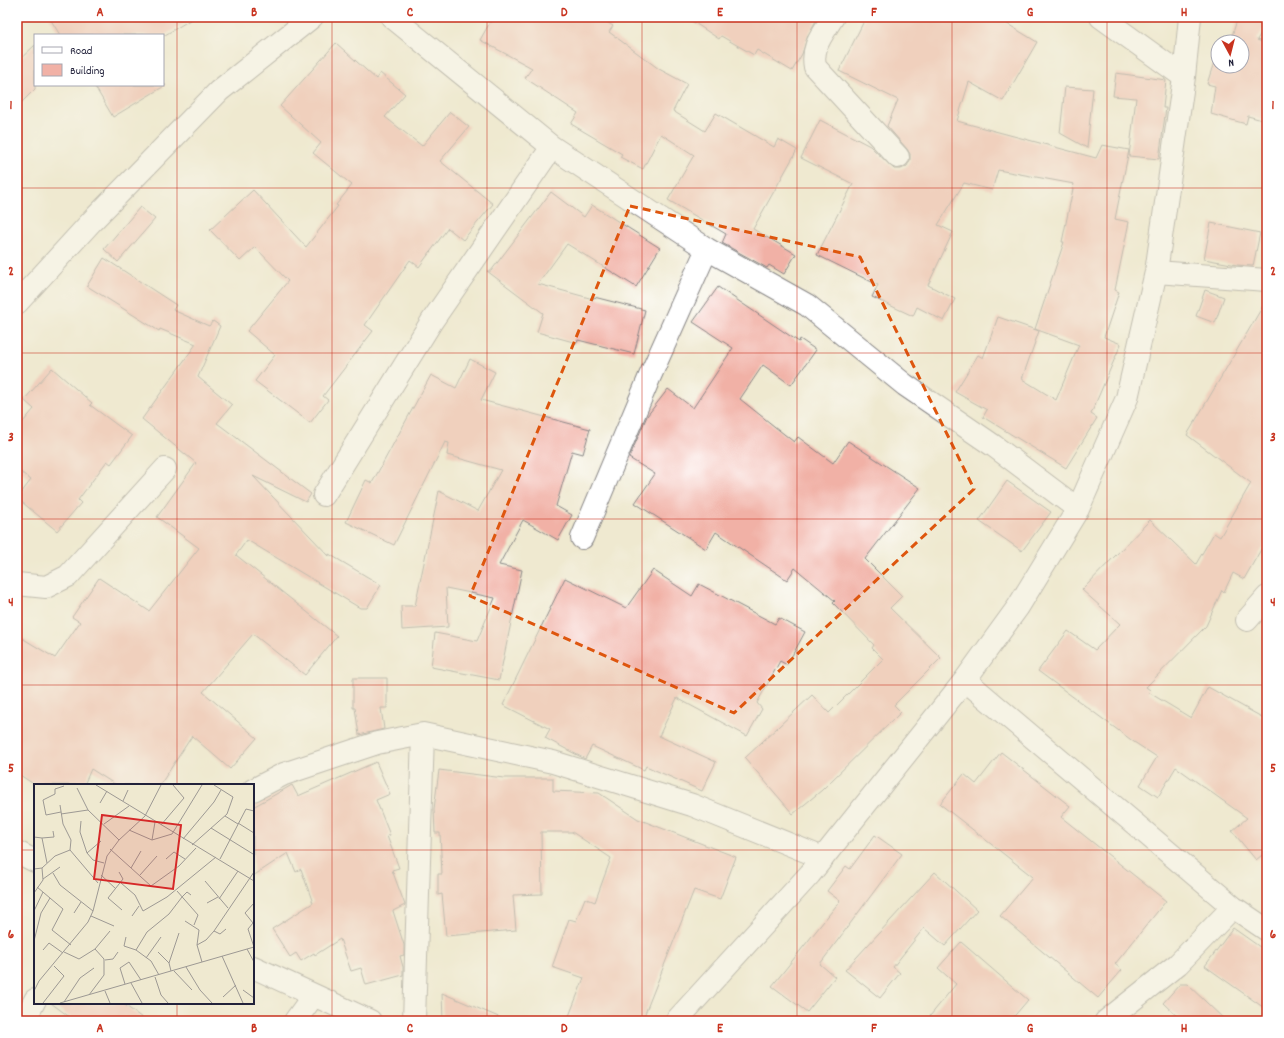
<svg xmlns="http://www.w3.org/2000/svg" width="1284" height="1038" viewBox="0 0 1284 1038" font-family="Dekko,sans-serif">
	<style>
		.building { fill: #f1b1a6 }
		.lines { fill: none; stroke-linecap: round; stroke-linejoin: round }
		.minor-casing { stroke: #888686; stroke-width: 24 }
		.minor { stroke: #fff; stroke-width: 22 }
		.marked { fill: none; stroke: #de560e; stroke-width: 3; stroke-dasharray: 8 5; stroke-linejoin: round }
		.grid { fill: none; stroke: #c8321e; stroke-width: 1; stroke-opacity: 0.55 }
		.inset-road { fill: none; stroke: #9d9994; stroke-width: 1 }
		.view { fill: #d62828; fill-opacity: 0.15; stroke: #d62828; stroke-width: 2 }
		.inset-edge { fill: none; stroke: #22223b; stroke-width: 2 }
		.neatline { fill: none; stroke: #c8321e; stroke-width: 1.5 }
		.grid-label { font-size: 13px; text-anchor: middle; font-weight: bold; fill: #c8321e }
	</style>
	<rect width="100%" height="100%" fill="#fff"/>
	<filter id="ink" filterUnits="userSpaceOnUse"><feTurbulence type="fractalNoise" baseFrequency=".025" numOctaves="2"/><feDisplacementMap in="SourceGraphic" scale="8" xChannelSelector="R" yChannelSelector="G"/><feConvolveMatrix kernelMatrix="1 2 1 2 8 2 1 2 1" color-interpolation-filters="sRGB"/></filter>
	<filter id="wash" filterUnits="userSpaceOnUse"><feTurbulence type="fractalNoise" baseFrequency=".012" numOctaves="4" result="noise"/><feDisplacementMap in="SourceGraphic" scale="16" xChannelSelector="R" yChannelSelector="G"/><feGaussianBlur stdDeviation="0.9" result="paint"/><feColorMatrix in="noise" values="0 0 0 0 0 0 0 0 0 0 0 0 0 0 0 0 0 1.4 0 .05"/><feComposite in="paint" operator="in"/></filter>
	<g filter="url(#wash)">
		<rect width="100%" height="100%" fill="#efe9d0"/>
		<g id="blocks">
			<path class="building" d="M 49,17 L 195,17 L 165,35 L 60,35 Z
				M 493,17 L 599,17 L 613,26 L 609,32 L 659,69 L 687,84 L 673,111 L 705,131 L 716,113 L 774,147 L 778,139 L 797,150 L 753,229 L 796,254 L 784,274 L 769,265 L 767,268 L 722,243 L 726,234 L 668,200 L 694,155 L 661,134 L 643,169 L 620,157 L 622,154 L 571,124 L 578,113 L 525,78 L 532,68 L 480,40 Z
				M 686,17 L 818,17 L 808,35 L 802,54 L 792,71 L 757,50 L 754,55 L 721,36 L 719,39 Z
				M 866,17 L 996,17 L 1037,42 L 1003,101 L 969,82 L 957,121 L 1096,158 L 1102,145 L 1129,150 L 1115,219 L 1129,222 L 1115,290 L 1119,292 L 1104,337 L 1121,344 L 1091,414 L 1097,418 L 1066,468 L 983,417 L 987,410 L 955,392 L 978,355 L 983,358 L 998,317 L 1039,331 L 1022,379 L 1056,400 L 1079,345 L 1035,329 L 1064,242 L 1062,242 L 1074,184 L 998,170 L 992,190 L 964,183 L 938,225 L 953,232 L 928,285 L 955,299 L 944,321 L 917,307 L 913,316 L 872,297 L 878,285 L 817,255 L 853,184 L 801,158 L 820,120 L 870,146 L 894,169 L 901,169 L 907,166 L 910,160 L 910,154 L 907,149 L 887,126 L 898,100 L 839,71 Z
				M 1238,17 L 1267,17 L 1267,22 L 1257,40 L 1267,44 L 1267,105 L 1262,120 L 1248,116 L 1246,124 L 1211,114 L 1215,86 L 1207,84 L 1215,59 L 1218,60 L 1218,66 L 1242,66 L 1242,42 L 1230,42 Z
				M 336,43 L 376,79 L 380,73 L 405,94 L 385,117 L 422,146 L 450,112 L 469,127 L 440,161 L 493,204 L 463,240 L 448,228 L 419,267 L 410,260 L 365,325 L 373,331 L 323,396 L 328,400 L 310,423 L 255,381 L 275,355 L 247,331 L 288,281 L 255,247 L 240,261 L 210,230 L 253,190 L 306,247 L 338,206 L 336,205 L 352,185 L 313,153 L 321,143 L 280,106 Z
				M 35,45 L 35,89 L 17,107 L 17,62 Z
				M 1116,73 L 1166,80 L 1163,108 L 1166,108 L 1159,159 L 1129,156 L 1136,98 L 1113,96 Z
				M 94,85 L 166,85 L 113,117 Z
				M 1065,87 L 1093,89 L 1087,148 L 1060,133 Z
				M 551,192 L 584,217 L 592,205 L 660,248 L 636,287 L 567,244 L 538,284 L 593,299 L 594,297 L 645,310 L 634,354 L 578,340 L 577,343 L 537,332 L 543,313 L 487,271 L 491,271 Z
				M 140,207 L 155,219 L 118,262 L 104,249 Z
				M 1211,223 L 1260,233 L 1253,266 L 1237,265 L 1204,259 Z
				M 104,258 L 176,305 L 173,310 L 209,326 L 213,321 L 220,326 L 198,377 L 232,405 L 217,423 L 311,494 L 306,502 L 253,476 L 329,556 L 329,554 L 381,585 L 367,608 L 360,608 L 247,540 L 236,555 L 337,636 L 305,675 L 253,634 L 203,692 L 257,738 L 230,769 L 192,736 L 160,785 L 116,785 L 91,769 L 84,785 L 35,785 L 17,773 L 17,635 L 55,658 L 80,622 L 72,617 L 99,578 L 149,611 L 199,548 L 157,517 L 196,463 L 142,419 L 196,344 L 160,329 L 159,331 L 87,286 Z
				M 718,287 L 799,342 L 800,339 L 816,350 L 791,385 L 763,365 L 740,399 L 794,442 L 798,437 L 833,463 L 848,441 L 920,488 L 865,559 L 902,596 L 890,608 L 941,658 L 894,705 L 901,712 L 822,790 L 793,814 L 745,758 L 812,695 L 829,713 L 883,659 L 872,648 L 874,645 L 833,603 L 835,601 L 795,568 L 787,580 L 716,532 L 706,549 L 635,503 L 655,474 L 629,458 L 647,416 L 668,389 L 693,408 L 733,348 L 693,322 Z
				M 1205,290 L 1224,297 L 1215,323 L 1196,316 Z
				M 1267,299 L 1267,539 L 1244,579 L 1233,573 L 1224,592 L 1222,590 L 1206,626 L 1146,687 L 1150,690 L 1148,692 L 1191,718 L 1208,687 L 1267,720 L 1267,851 L 1256,860 L 1232,831 L 1247,818 L 1176,767 L 1158,797 L 1140,785 L 1157,757 L 1134,742 L 1038,671 L 1068,631 L 1095,650 L 1120,624 L 1082,590 L 1150,520 L 1196,564 L 1214,533 L 1220,537 L 1251,483 L 1187,435 Z
				M 470,359 L 495,372 L 481,400 L 590,429 L 583,454 L 572,451 L 556,506 L 572,515 L 558,540 L 523,520 L 499,565 L 522,570 L 499,680 L 431,667 L 435,633 L 477,641 L 495,598 L 446,588 L 448,627 L 402,630 L 401,606 L 415,606 L 439,491 L 478,511 L 501,470 L 447,455 L 449,443 L 445,442 L 394,545 L 346,522 L 366,480 L 372,483 L 431,375 L 456,388 Z
				M 52,368 L 92,403 L 90,405 L 132,436 L 111,464 L 107,461 L 78,500 L 81,503 L 57,531 L 17,498 L 31,480 L 17,469 L 17,429 L 34,409 L 24,400 Z
				M 1007,481 L 1051,512 L 1022,551 L 979,521 Z
				M 653,570 L 692,596 L 699,584 L 775,624 L 779,618 L 805,632 L 787,665 L 780,661 L 757,703 L 762,709 L 747,736 L 677,698 L 659,736 L 716,762 L 702,791 L 646,766 L 644,770 L 592,746 L 585,759 L 545,738 L 550,729 L 503,705 L 565,578 L 626,608 Z
				M 353,678 L 387,678 L 387,708 L 381,708 L 384,729 L 359,735 L 355,708 L 353,708 Z
				M 1001,752 L 1070,806 L 1061,817 L 1166,901 L 1115,964 L 1122,970 L 1098,998 L 1000,916 L 1033,877 L 940,804 L 964,774 L 976,784 Z
				M 376,762 L 390,794 L 376,800 L 390,835 L 387,836 L 399,868 L 392,870 L 405,905 L 393,911 L 404,945 L 404,955 L 400,956 L 403,967 L 403,975 L 366,985 L 361,968 L 351,971 L 340,939 L 315,955 L 314,953 L 301,961 L 296,953 L 290,957 L 272,929 L 313,903 L 301,869 L 296,872 L 288,853 L 253,876 L 253,807 L 292,785 L 298,796 Z
				M 439,770 L 504,778 L 553,778 L 553,791 L 599,793 L 638,819 L 736,857 L 720,899 L 694,890 L 642,1021 L 567,1021 L 584,978 L 552,967 L 569,919 L 576,921 L 585,898 L 595,902 L 611,858 L 572,832 L 541,832 L 542,894 L 513,895 L 516,930 L 446,936 L 442,894 L 438,895 L 438,874 L 442,874 L 440,833 L 435,833 L 434,809 Z
				M 875,835 L 902,854 L 820,964 L 835,977 L 807,1012 L 772,986 L 840,901 L 827,891 L 846,866 L 850,869 Z
				M 935,872 L 977,910 L 945,946 L 924,928 L 893,967 L 900,973 L 880,998 L 845,970 Z
				M 1233,928 L 1267,952 L 1267,1010 L 1205,966 Z
				M 961,942 L 1028,1000 L 1010,1021 L 926,1021 L 956,984 L 938,968 Z
				M 1180,984 L 1187,984 L 1226,1021 L 1182,1021 L 1163,1003 Z
				M 442,993 L 508,1021 L 443,1021 Z
				M 51,1003 L 122,1003 L 146,1021 L 75,1021 Z"/>
		</g>
	</g>
	<g filter="url(#ink)">
		<use href="#blocks" fill-opacity="0" stroke="#888686" stroke-width="1"/>
		<g class="lines">
			<g class="minor-casing">
				<path id="minor" d="M 392,17 L 552,147 L 707,249 L 807,305 L 905,385 L 994,446 L 1078,509
					M 833,17 C 823,34 811,46 815,67 L 898,157
					M 1101,17 L 1184,77
					M 1156,272 L 1267,280
					M 17,303 L 92,221 L 219,91 L 312,17
					M 324,495 L 432,321 L 552,147
					M 582,538 L 650,376 L 707,249
					M 17,584 L 46,587 L 68,576 L 165,469
					M 1247,620 L 1267,597
					M 965,680 L 1233,907 L 1267,930
					M 253,790 L 284,774 L 377,743 L 423,734 L 553,762 L 692,805 L 823,858
					M 17,852 L 35,861
					M 253,967 L 370,1021
					M 24,1021 L 35,1000
					M 295,1021 L 313,996
					M 414,1021 L 423,734
					M 676,1021 L 810,874 L 965,680 L 1018,607 L 1078,509 L 1127,398 L 1156,272 L 1184,77 L 1190,17
					M 1106,1021 L 1178,964 L 1233,907"/>
			</g>
			<use href="#minor" class="minor"/>
		</g>
	</g>
	<path d="M0 0H1284V1038H0ZM 630,206 L 860,257 L 974,489 L 734,713 L 470,596 Z" fill="#efe9d0" fill-opacity=".55" fill-rule="evenodd"/>
	<path class="marked" d="M 630,206 L 860,257 L 974,489 L 734,713 L 470,596 Z"/>
	<path class="grid" d="M 177,17 L 177,785M 332,17 L 332,1021M 487,17 L 487,1021M 642,17 L 642,1021M 797,17 L 797,1021M 952,17 L 952,1021M 1107,17 L 1107,1021M 17,188 L 1267,188M 17,353 L 1267,353M 17,519 L 1267,519M 17,685 L 1267,685M 17,850 L 35,850M 253,850 L 1267,850M 177,1003 L 177,1021"/>
	<g transform="translate(34 784)">
		<rect width="220" height="220" fill="#efe9d0"/>
		<path class="inset-road" d="M 62,1 L 220,97M 43,4 L 54,26 L 85,56M 89,17 L 94,6M 66,19 L 73,7M 26,21 L 29,40 L 37,56 L 36,66M 27,28 L 12,31 L 9,16 L 21,10 L 21,5 L 30,2M 27,30 L 54,26M 191,32 L 204,40M 47,37 L 46,48 L 53,69 L 59,76 L 70,79M 204,39 L 220,49M 70,40 L 95,22M 127,41 L 150,14 L 139,1M 177,44 L 219,70M 0,46 L 0,53 L 8,54 L 20,53 L 19,47M 95,46 L 118,56 L 138,50 L 168,1M 8,54 L 13,79M 149,55 L 180,18 L 187,6M 118,56 L 121,38M 158,61 L 193,30 L 199,13 L 180,1M 76,65 L 117,102 L 145,82 L 162,64M 36,66 L 64,99M 53,69 L 67,57M 132,75 L 140,68 L 151,75M 186,75 L 212,25 L 220,27M 97,84 L 107,67M 0,85 L 8,84 L 21,72 L 36,66M 85,88 L 89,95 L 74,114 L 88,126M 19,89 L 26,101 L 59,127M 67,91 L 82,105M 106,91 L 123,72M 9,95 L 26,83M 171,97 L 194,124M 87,99 L 101,111 L 109,127 L 133,113 L 182,73M 3,103 L 29,125 L 18,146 L 37,161M 143,107 L 164,131 L 160,141M 0,109 L 9,96 L 8,84M 185,115 L 204,87M 173,119 L 184,113M 220,119 L 211,129 L 219,139 L 214,145 L 220,163M 0,127 L 9,108M 40,129 L 47,118M 57,132 L 80,142M 98,132 L 105,122M 151,137 L 165,146 L 163,161 L 168,178M 180,147 L 186,150 L 192,145M 92,153 L 90,162 L 102,166 L 117,177 L 125,191M 0,157 L 7,129 L 16,114M 163,161 L 172,156 L 180,147 L 220,88M 213,165 L 220,178M 9,166 L 15,159 L 29,169M 102,166 L 113,148 L 135,130 L 148,113 L 153,108 L 157,111M 30,168 L 45,175 L 61,165 L 76,147M 124,168 L 135,179 L 137,187M 188,172 L 209,219M 112,174 L 127,153M 71,176 L 79,175 L 84,168M 135,179 L 145,149M 152,183 L 166,206 L 178,219M 140,187 L 158,206M 121,193 L 127,211 L 134,219M 97,199 L 108,219M 91,200 L 86,184 L 95,178 L 107,196M 209,206 L 220,214M 0,207 L 5,197 L 54,138 L 59,127 L 73,72 L 85,56 L 111,32 L 127,1M 71,207 L 76,219M 55,211 L 70,191 L 70,175 L 61,165M 189,213 L 202,201M 30,218 L 46,194 L 60,184M 9,219 L 30,192 L 20,182M 26,219 L 220,163"/>
		<path class="view" d="M 68,31 L 147,41 L 139,105 L 60,95 Z"/>
		<rect width="220" height="220" class="inset-edge"/>
	</g>
	<rect width="1284" height="1038" fill="none" stroke="#fff" stroke-width="44"/>
	<rect x="34" y="34" width="130" height="52" fill="#ffffff" stroke="#a7a7b1"/>
	<rect x="42" y="47" width="20" height="6" fill="#ffffff" stroke="#a7a7b1"/>
	<text x="70" y="54" font-size="12" fill="#22223b">Road</text>
	<rect x="42" y="64" width="20" height="12" fill="#f1b1a6" stroke="#a7a7b1"/>
	<text x="70" y="74" font-size="12" fill="#22223b">Building</text>
	<g transform="translate(1230 54) rotate(173)"><circle r="19" fill="#ffffff" stroke="#a7a7b1"/>
	<path d="M0-3L7 15L0 10L-7 15Z" fill="#c8321e"/>
	<text y="-6" font-size="11" font-weight="bold" text-anchor="middle" fill="#22223b">N</text>
	</g>
	<rect x="22" y="22" width="1240" height="994" class="neatline"/>
	<g class="grid-label">
		<text x="100" y="16">A</text>
		<text x="254" y="16">B</text>
		<text x="410" y="16">C</text>
		<text x="564" y="16">D</text>
		<text x="720" y="16">E</text>
		<text x="874" y="16">F</text>
		<text x="1030" y="16">G</text>
		<text x="1184" y="16">H</text>
		<text x="11" y="109">1</text>
		<text x="1273" y="109">1</text>
		<text x="11" y="275">2</text>
		<text x="1273" y="275">2</text>
		<text x="11" y="441">3</text>
		<text x="1273" y="441">3</text>
		<text x="11" y="606">4</text>
		<text x="1273" y="606">4</text>
		<text x="11" y="772">5</text>
		<text x="1273" y="772">5</text>
		<text x="11" y="938">6</text>
		<text x="1273" y="938">6</text>
		<text x="100" y="1032">A</text>
		<text x="254" y="1032">B</text>
		<text x="410" y="1032">C</text>
		<text x="564" y="1032">D</text>
		<text x="720" y="1032">E</text>
		<text x="874" y="1032">F</text>
		<text x="1030" y="1032">G</text>
		<text x="1184" y="1032">H</text>
	</g>
</svg>
